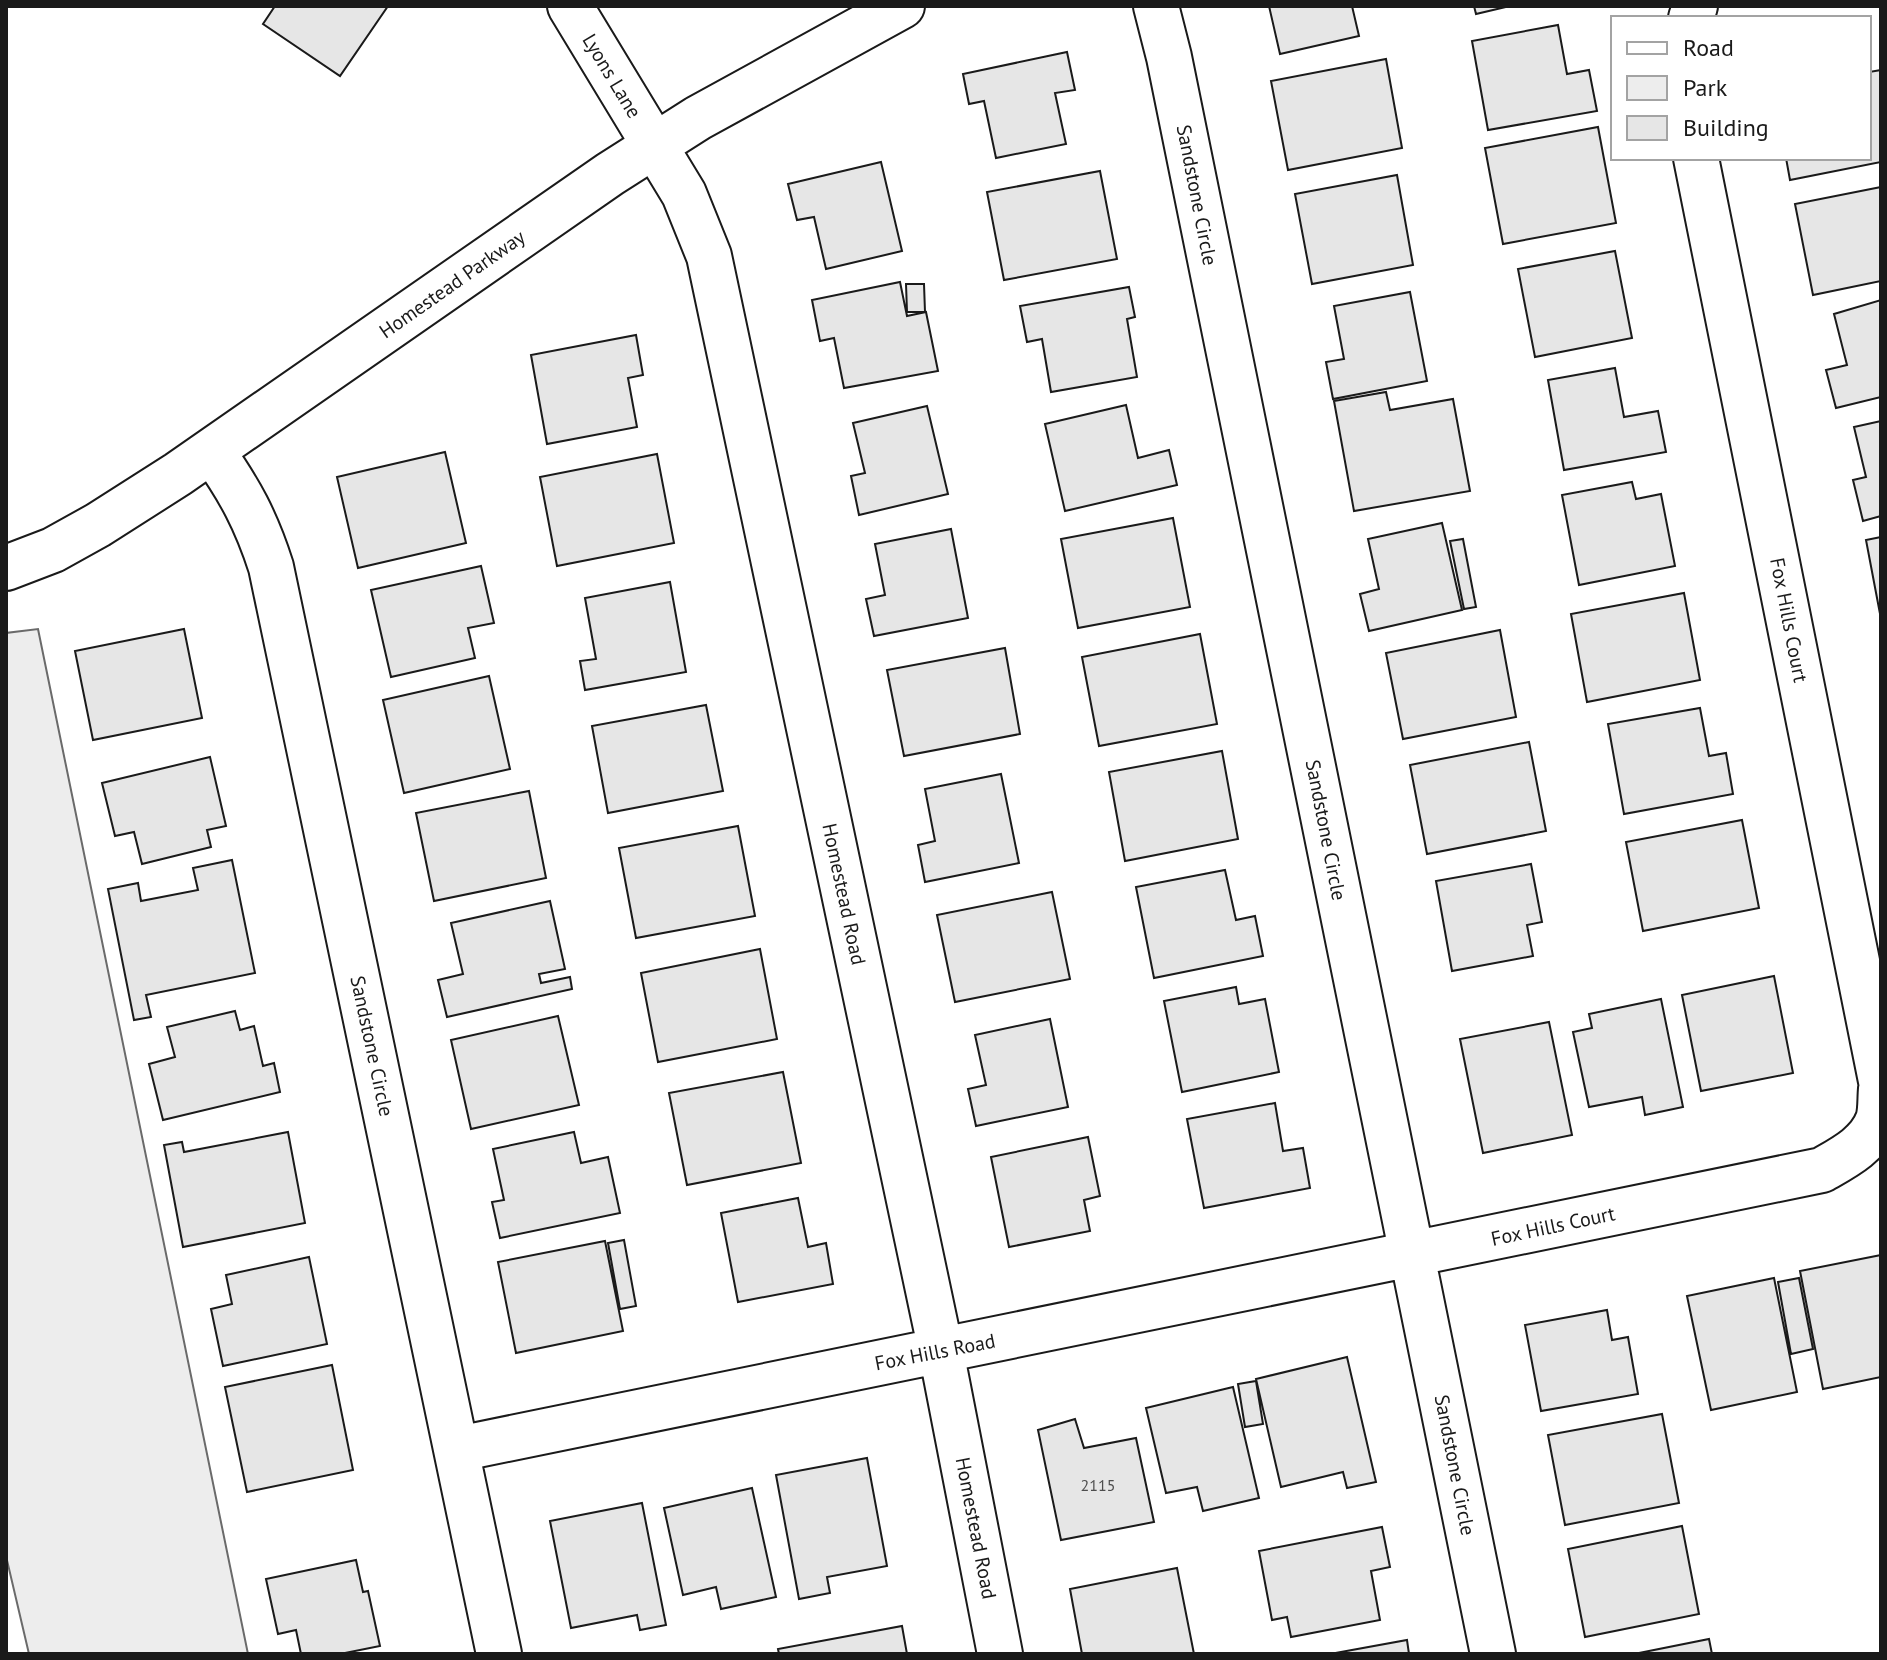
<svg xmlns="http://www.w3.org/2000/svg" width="1887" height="1660" viewBox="0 0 1887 1660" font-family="'PT Sans',sans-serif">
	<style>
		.green { fill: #ededed; stroke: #6a6a6a; stroke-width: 2 }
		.building { fill: #e6e6e6; stroke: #1a1a1a; stroke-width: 2 }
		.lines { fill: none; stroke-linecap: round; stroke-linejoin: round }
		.minor-casing { stroke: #1a1a1a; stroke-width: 48 }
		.minor { stroke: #fff; stroke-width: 44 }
		.labels { text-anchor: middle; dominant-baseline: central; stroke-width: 6; stroke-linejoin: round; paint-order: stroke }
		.number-label { font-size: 16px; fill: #4d4d4d }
		.street-label { font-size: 20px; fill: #1a1a1a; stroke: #fff }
	</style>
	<rect width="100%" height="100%" fill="#fff"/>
	<path class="green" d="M 38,629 L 248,1654 L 29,1654 L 6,1556 L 6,633 Z"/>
	<path class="building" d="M 275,6 L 388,6 L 340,76 L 263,24 Z
		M 1269,6 L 1352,6 L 1359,36 L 1280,54 Z
		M 1474,6 L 1510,6 L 1476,14 Z
		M 1558,25 L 1567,74 L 1589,70 L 1597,111 L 1488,130 L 1472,41 Z
		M 1067,52 L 1075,90 L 1055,93 L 1066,144 L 996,158 L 984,101 L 969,104 L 963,74 Z
		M 1386,59 L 1402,148 L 1288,170 L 1271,81 Z
		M 1881,70 L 1881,162 L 1790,180 L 1786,158 L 1869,158 L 1869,72 Z
		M 1598,127 L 1616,223 L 1503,244 L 1485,148 Z
		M 881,162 L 902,251 L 826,269 L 814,217 L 797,220 L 788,184 Z
		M 1100,171 L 1117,259 L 1004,280 L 987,192 Z
		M 1397,175 L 1413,265 L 1312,284 L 1295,194 Z
		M 1881,187 L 1881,281 L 1813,295 L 1795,204 Z
		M 1615,251 L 1632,338 L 1535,357 L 1518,269 Z
		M 900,282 L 907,316 L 926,312 L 938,371 L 844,388 L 834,338 L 820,341 L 812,300 Z
		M 906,284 L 924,284 L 925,312 L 907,312 Z
		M 1129,287 L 1135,317 L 1127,319 L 1137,377 L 1051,392 L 1042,339 L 1027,342 L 1020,306 Z
		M 1410,292 L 1427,381 L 1333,399 L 1326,362 L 1344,359 L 1334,306 Z
		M 1881,300 L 1881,397 L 1836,408 L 1826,370 L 1847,365 L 1834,314 Z
		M 636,335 L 643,375 L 628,378 L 637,427 L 547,444 L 531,355 Z
		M 1615,368 L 1624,417 L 1658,411 L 1666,452 L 1564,470 L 1548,380 Z
		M 1386,392 L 1390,410 L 1453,399 L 1470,491 L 1354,511 L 1334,401 Z
		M 1126,405 L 1138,458 L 1169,450 L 1177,485 L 1065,511 L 1045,424 Z
		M 927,406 L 948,494 L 859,515 L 851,476 L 865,473 L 853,423 Z
		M 1881,421 L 1881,516 L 1863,521 L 1853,480 L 1866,477 L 1854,427 Z
		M 445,452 L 466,543 L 358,568 L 337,477 Z
		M 657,454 L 674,543 L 557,566 L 540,477 Z
		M 1632,482 L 1636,499 L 1661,494 L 1675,566 L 1579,585 L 1562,495 Z
		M 1173,518 L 1190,607 L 1078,628 L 1061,539 Z
		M 1442,523 L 1462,610 L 1369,631 L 1360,594 L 1379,589 L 1368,539 Z
		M 951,529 L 968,618 L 874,636 L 866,599 L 885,595 L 875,544 Z
		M 1881,537 L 1881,619 L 1866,540 Z
		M 1463,539 L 1476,607 L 1464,609 L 1450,541 Z
		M 481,566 L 494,623 L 468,628 L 475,658 L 391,677 L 371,590 Z
		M 670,582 L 686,672 L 585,690 L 580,661 L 596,659 L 585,598 Z
		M 1684,593 L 1700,680 L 1587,702 L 1571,614 Z
		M 184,629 L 202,718 L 93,740 L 75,651 Z
		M 1500,630 L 1516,717 L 1403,739 L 1386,653 Z
		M 1200,634 L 1217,724 L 1099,746 L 1082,657 Z
		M 1005,648 L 1020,734 L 904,756 L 887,670 Z
		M 489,676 L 510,769 L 404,793 L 383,700 Z
		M 706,705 L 723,791 L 608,813 L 592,726 Z
		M 1700,708 L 1709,756 L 1726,753 L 1733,794 L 1624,814 L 1608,724 Z
		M 1529,742 L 1546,831 L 1427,854 L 1410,765 Z
		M 1222,751 L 1238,839 L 1125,861 L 1109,772 Z
		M 210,757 L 226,826 L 207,830 L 211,847 L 142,864 L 134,832 L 115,836 L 102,783 Z
		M 1001,774 L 1019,863 L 925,882 L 918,845 L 935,841 L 925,789 Z
		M 529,791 L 546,878 L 434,901 L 416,813 Z
		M 1742,820 L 1759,908 L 1643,931 L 1626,842 Z
		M 738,826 L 755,916 L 636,938 L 619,848 Z
		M 232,860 L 255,973 L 146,995 L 151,1017 L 134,1020 L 108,889 L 138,883 L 141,901 L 198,890 L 193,868 Z
		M 1531,864 L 1542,922 L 1527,925 L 1533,956 L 1452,971 L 1436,881 Z
		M 1225,870 L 1236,920 L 1255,916 L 1263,956 L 1154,978 L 1136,887 Z
		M 1052,892 L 1070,979 L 955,1002 L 937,915 Z
		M 550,901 L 565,969 L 539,974 L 541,983 L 570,977 L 572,989 L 447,1017 L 438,980 L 463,974 L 451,923 Z
		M 760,949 L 777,1039 L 658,1062 L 641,973 Z
		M 1774,976 L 1793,1073 L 1701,1091 L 1682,995 Z
		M 1236,987 L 1239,1004 L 1265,999 L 1279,1072 L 1182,1092 L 1164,1001 Z
		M 1661,999 L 1683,1107 L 1645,1115 L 1642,1097 L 1589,1107 L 1573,1032 L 1592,1028 L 1589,1014 Z
		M 235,1011 L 240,1030 L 254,1026 L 263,1066 L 274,1063 L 280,1092 L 163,1120 L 149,1064 L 175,1057 L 167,1027 Z
		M 558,1016 L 579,1105 L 471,1129 L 451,1040 Z
		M 1050,1019 L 1068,1107 L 976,1126 L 968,1089 L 986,1085 L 975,1035 Z
		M 1549,1022 L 1572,1135 L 1483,1153 L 1460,1039 Z
		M 783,1072 L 801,1163 L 687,1185 L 669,1093 Z
		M 1275,1103 L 1283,1151 L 1303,1148 L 1310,1188 L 1204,1208 L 1187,1119 Z
		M 288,1132 L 305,1223 L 183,1247 L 164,1145 L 182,1142 L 184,1152 Z
		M 574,1132 L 581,1163 L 608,1157 L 620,1213 L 500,1238 L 492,1202 L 504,1200 L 493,1149 Z
		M 1088,1137 L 1100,1196 L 1084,1200 L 1090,1231 L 1009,1247 L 991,1157 Z
		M 798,1198 L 808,1247 L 826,1243 L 833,1284 L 738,1302 L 721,1213 Z
		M 624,1240 L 636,1306 L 620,1309 L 608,1243 Z
		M 605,1241 L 623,1331 L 516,1353 L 498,1262 Z
		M 1881,1255 L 1881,1377 L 1823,1389 L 1800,1271 Z
		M 309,1257 L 327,1344 L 223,1366 L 211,1309 L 232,1304 L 226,1275 Z
		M 1774,1278 L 1797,1392 L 1711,1410 L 1687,1296 Z
		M 1799,1278 L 1813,1349 L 1791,1354 L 1778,1282 Z
		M 1607,1310 L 1612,1340 L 1628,1337 L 1638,1394 L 1541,1411 L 1525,1325 Z
		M 1347,1357 L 1376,1482 L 1347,1488 L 1343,1472 L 1281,1487 L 1256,1379 Z
		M 332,1365 L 353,1470 L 247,1492 L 225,1387 Z
		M 1256,1381 L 1263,1424 L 1245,1427 L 1238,1384 Z
		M 1233,1387 L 1259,1498 L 1203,1511 L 1197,1487 L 1166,1493 L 1146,1408 Z
		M 1662,1414 L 1679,1503 L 1565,1525 L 1548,1435 Z
		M 1075,1419 L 1084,1448 L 1136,1438 L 1154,1522 L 1061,1540 L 1038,1430 Z
		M 867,1458 L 887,1566 L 827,1577 L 830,1593 L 799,1599 L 776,1475 Z
		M 752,1488 L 776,1597 L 721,1609 L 716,1587 L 683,1595 L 664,1508 Z
		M 642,1503 L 666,1625 L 640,1630 L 637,1615 L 571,1628 L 550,1521 Z
		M 1682,1526 L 1699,1614 L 1585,1637 L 1568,1549 Z
		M 1382,1527 L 1390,1567 L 1371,1571 L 1380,1620 L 1291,1637 L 1287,1617 L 1272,1620 L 1259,1551 Z
		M 356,1560 L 363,1592 L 368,1591 L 380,1646 L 340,1654 L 301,1654 L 296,1630 L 278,1634 L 266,1579 Z
		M 1177,1568 L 1194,1654 L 1082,1654 L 1070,1589 Z
		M 902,1626 L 907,1654 L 779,1654 L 778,1649 Z
		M 1709,1639 L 1712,1654 L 1634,1654 Z
		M 1407,1640 L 1409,1654 L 1330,1654 Z"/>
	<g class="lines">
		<g class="minor-casing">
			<path id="minor" d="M 570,6 L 684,194 L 709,256 L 941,1351 L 1000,1654
				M 1156,6 L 1169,57 L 1493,1654
				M 1691,18 L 1695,6
				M 1696,158 L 1881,1081
				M 212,451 C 240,491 256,520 271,567 L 499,1654
				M 6,568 L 53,550 L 98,525 L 178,474 L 610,174 L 698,118 L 902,6
				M 458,1449 L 1822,1170 C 1843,1158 1869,1145 1878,1120 C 1881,1111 1880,1099 1881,1089"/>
		</g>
		<use href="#minor" class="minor"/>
	</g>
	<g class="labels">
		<g class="number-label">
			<text x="1098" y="1485">2115</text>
		</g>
		<g class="street-label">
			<text transform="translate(612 76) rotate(59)">Lyons Lane</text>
			<text transform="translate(1197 195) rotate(79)">Sandstone Circle</text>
			<text transform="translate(452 284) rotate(-35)">Homestead Parkway</text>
			<text transform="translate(1789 620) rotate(79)">Fox Hills Court</text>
			<text transform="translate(1326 830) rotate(79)">Sandstone Circle</text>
			<text transform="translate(844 894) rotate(78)">Homestead Road</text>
			<text transform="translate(372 1046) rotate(78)">Sandstone Circle</text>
			<text transform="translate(1553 1226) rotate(-12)">Fox Hills Court</text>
			<text transform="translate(935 1352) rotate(-11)">Fox Hills Road</text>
			<text transform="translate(1455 1465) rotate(79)">Sandstone Circle</text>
			<text transform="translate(976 1528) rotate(79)">Homestead Road</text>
		</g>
	</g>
	<rect width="1887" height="1660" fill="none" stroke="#1a1a1a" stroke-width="16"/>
	<rect x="1611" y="16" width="260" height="144" fill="#ffffff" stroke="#a3a3a3" stroke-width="2"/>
	<rect x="1627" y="42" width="40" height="12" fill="#ffffff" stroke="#a3a3a3" stroke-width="2"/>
	<text x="1683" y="56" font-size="24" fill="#1a1a1a">Road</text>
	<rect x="1627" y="76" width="40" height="24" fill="#ededed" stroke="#a3a3a3" stroke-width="2"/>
	<text x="1683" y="96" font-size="24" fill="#1a1a1a">Park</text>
	<rect x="1627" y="116" width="40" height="24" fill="#e6e6e6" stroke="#a3a3a3" stroke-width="2"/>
	<text x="1683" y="136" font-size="24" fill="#1a1a1a">Building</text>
</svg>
